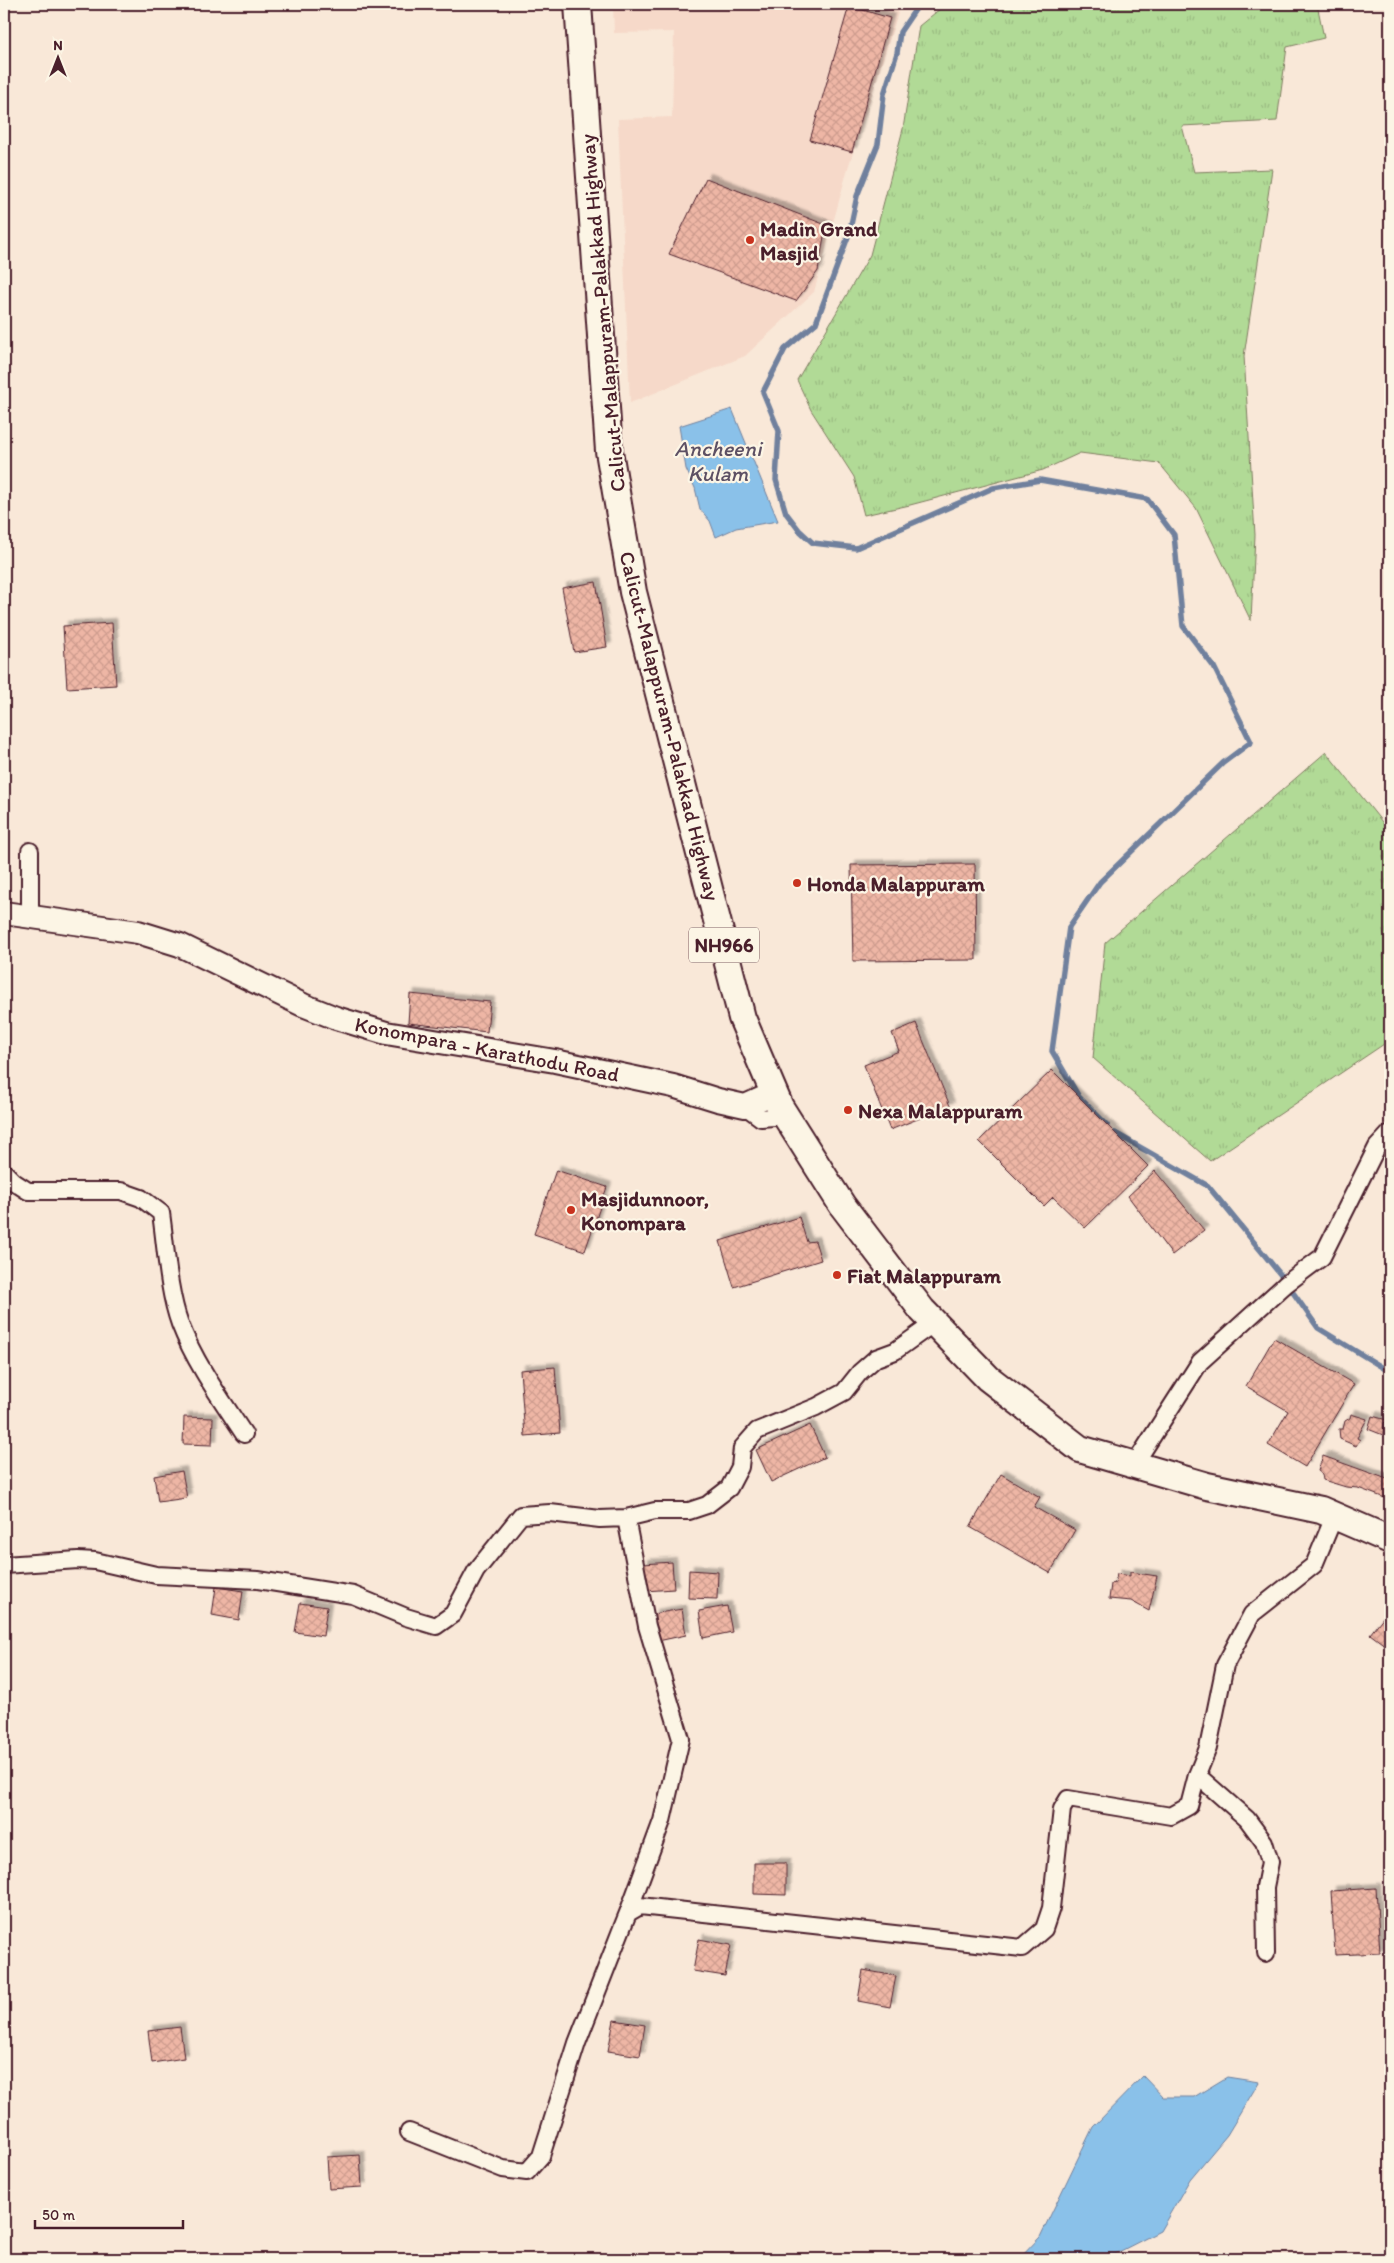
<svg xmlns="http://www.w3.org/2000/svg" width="1394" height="2263" viewBox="0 0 1394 2263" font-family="Itim,sans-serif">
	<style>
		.built { fill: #f6d9c9 }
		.grass { fill: url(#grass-tufts); stroke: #7e7c60 }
		.water { fill: #8ac1e9; stroke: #70809d }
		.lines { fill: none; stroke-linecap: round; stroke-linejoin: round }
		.stream { stroke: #70809d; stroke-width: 5.5 }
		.building { fill: url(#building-cross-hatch); stroke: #4a1f2b; filter: url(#shadow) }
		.minor-casing { stroke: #4a1f2b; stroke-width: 20 }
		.secondary-casing { stroke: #4a1f2b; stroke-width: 26 }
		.trunk-casing { stroke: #4a1f2b; stroke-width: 30 }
		.minor { stroke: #fcf5e5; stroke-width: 16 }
		.secondary { stroke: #fcf5e5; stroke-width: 22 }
		.trunk { stroke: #fcf5e5; stroke-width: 26 }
		.poi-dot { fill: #c8321e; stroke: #fcf5e5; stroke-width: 2 }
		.labels { text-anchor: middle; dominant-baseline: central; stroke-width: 4.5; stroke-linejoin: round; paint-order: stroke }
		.shield { fill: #fcf5e5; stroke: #7f5f63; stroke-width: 1 }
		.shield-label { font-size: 20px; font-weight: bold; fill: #4a1f2b }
		.poi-label { font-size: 21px; font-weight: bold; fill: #4a1f2b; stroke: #fcf5e5; text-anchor: start }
		.street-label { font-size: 21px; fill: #4a1f2b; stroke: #fcf5e5 }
		.water-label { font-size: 22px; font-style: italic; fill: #5d5064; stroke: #fcf5e5 }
	</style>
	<defs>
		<pattern id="grass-tufts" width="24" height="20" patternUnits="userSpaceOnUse" patternTransform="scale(1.25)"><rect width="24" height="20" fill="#b1da96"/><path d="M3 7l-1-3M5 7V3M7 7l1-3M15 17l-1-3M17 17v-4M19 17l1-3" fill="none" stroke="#9abb81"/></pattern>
		<pattern id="building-cross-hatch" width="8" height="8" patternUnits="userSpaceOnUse" patternTransform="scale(1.25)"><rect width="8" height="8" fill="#eeb6a5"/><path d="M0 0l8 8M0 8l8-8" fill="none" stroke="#ce9c8e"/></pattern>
		<filter id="shadow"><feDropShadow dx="4.5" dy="-4.5" stdDeviation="1" flood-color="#0004"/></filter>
	</defs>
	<rect width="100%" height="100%" fill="#f9e8d8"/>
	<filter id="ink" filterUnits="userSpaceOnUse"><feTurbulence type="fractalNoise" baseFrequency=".02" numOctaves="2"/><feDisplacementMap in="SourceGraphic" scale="10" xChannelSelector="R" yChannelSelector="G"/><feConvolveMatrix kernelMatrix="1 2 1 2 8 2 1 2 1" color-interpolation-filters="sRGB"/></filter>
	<g filter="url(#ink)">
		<path class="built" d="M 613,4 L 901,4 L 848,168 L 814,292 L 745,356 L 630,403 L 618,119 L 672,117 L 674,32 L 614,33 Z"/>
		<path class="grass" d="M 946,4 L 1317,4 L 1324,38 L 1287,47 L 1277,121 L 1182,126 L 1194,172 L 1272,169 L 1244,356 L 1255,535 L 1251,621 L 1196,508 L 1159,463 L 1080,453 L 1043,470 L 910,505 L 864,515 L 854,477 L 811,410 L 797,380 L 870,255 L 903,129 L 919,26 Z
			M 1326,752 L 1390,832 L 1390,1040 L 1210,1161 L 1093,1058 L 1105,943 Z"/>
		<path class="water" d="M 732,409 L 778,521 L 736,528 L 716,537 L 710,521 L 700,509 L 695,488 L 686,469 L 679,426 Z
			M 1143,2076 L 1163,2097 L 1194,2097 L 1227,2077 L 1259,2082 L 1227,2135 L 1190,2179 L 1160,2231 L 1105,2259 L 1019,2259 L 1040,2237 L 1093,2127 Z"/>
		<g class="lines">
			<path class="stream" d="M 919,4 L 900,32 L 897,53 L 884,94 L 878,144 L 857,196 L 849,234 L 816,323 L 785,349 L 763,392 L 779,431 L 776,480 L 786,513 L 799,530 L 813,543 L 856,548 L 993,488 L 1040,480 L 1147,499 L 1174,535 L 1183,626 L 1214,667 L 1251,742 L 1223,763 L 1100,882 L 1069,927 L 1052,1051 L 1079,1097 L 1107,1125
				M 1115,1133 L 1208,1186 L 1280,1274 L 1318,1328 L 1390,1372"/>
		</g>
		<path class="building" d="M 849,6 L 890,18 L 852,152 L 810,140 Z
			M 706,178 L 826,225 L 818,271 L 796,301 L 669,254 Z
			M 596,582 L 607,647 L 574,652 L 562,588 Z
			M 112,623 L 116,685 L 67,688 L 63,626 Z
			M 975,864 L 976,960 L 853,961 L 851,865 Z
			M 410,994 L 490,1002 L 487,1032 L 408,1023 Z
			M 916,1023 L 950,1106 L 890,1130 L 864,1065 L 899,1051 L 892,1033 Z
			M 1052,1070 L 1148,1166 L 1085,1228 L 1053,1197 L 1044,1206 L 979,1141 Z
			M 556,1170 L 607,1187 L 585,1251 L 534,1234 Z
			M 1155,1171 L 1204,1230 L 1172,1255 L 1128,1196 Z
			M 799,1217 L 807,1242 L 815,1241 L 821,1260 L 734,1287 L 720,1241 Z
			M 1274,1338 L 1354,1384 L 1305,1467 L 1268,1445 L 1288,1411 L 1246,1386 Z
			M 555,1367 L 560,1433 L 525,1436 L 520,1370 Z
			M 1351,1414 L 1367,1419 L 1357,1438 L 1360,1440 L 1356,1446 L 1340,1439 L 1339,1429 L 1343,1429 L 1345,1421 L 1350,1418 Z
			M 1372,1416 L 1387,1420 L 1384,1423 L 1383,1435 L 1368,1429 Z
			M 184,1417 L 213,1418 L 212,1445 L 183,1444 Z
			M 810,1425 L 825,1457 L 771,1482 L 756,1450 Z
			M 1323,1456 L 1390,1480 L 1385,1498 L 1358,1488 L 1346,1487 L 1323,1480 L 1322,1474 L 1318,1471 Z
			M 182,1471 L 187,1498 L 158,1502 L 154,1476 Z
			M 1001,1474 L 1040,1497 L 1034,1507 L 1075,1530 L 1050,1573 L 970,1527 Z
			M 672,1562 L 674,1589 L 645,1591 L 643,1564 Z
			M 689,1570 L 718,1572 L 717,1599 L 688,1598 Z
			M 1130,1572 L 1157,1576 L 1149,1611 L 1131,1601 L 1109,1599 L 1111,1584 L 1115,1583 L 1117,1574 L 1130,1576 Z
			M 216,1587 L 243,1591 L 239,1620 L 212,1615 Z
			M 300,1603 L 327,1607 L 323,1636 L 295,1632 Z
			M 727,1606 L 732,1632 L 703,1638 L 699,1611 Z
			M 682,1609 L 686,1635 L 658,1641 L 653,1614 Z
			M 1388,1611 L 1390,1612 L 1390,1649 L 1370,1634 Z
			M 754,1863 L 786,1863 L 786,1895 L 754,1894 Z
			M 1376,1888 L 1380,1953 L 1335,1955 L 1331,1891 Z
			M 699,1939 L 731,1945 L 725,1976 L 693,1971 Z
			M 863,1970 L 896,1976 L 890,2007 L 858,2001 Z
			M 614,2020 L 645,2025 L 640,2056 L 608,2051 Z
			M 180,2027 L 184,2058 L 152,2063 L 148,2031 Z
			M 360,2155 L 362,2187 L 329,2189 L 327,2157 Z"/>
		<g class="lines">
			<g class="minor-casing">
				<path id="minor" d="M 30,916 L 30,851
					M 745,1106 L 761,1118 L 786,1116
					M 4,1172 L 14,1182 L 28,1191 L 121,1191 L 141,1198 L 161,1213 C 166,1248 168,1291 180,1324 C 195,1363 221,1399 244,1434
					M 1134,1465 L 1200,1362 L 1286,1284 L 1322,1257 L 1377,1147 L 1390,1133
					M 626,1518 L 647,1626 L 681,1739 L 662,1821 L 628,1913
					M 4,1565 L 78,1560 L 95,1561 L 156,1575 L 258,1580 L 353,1595 L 406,1617 L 436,1626 L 453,1614 L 476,1571 L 521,1515 L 550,1513 L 600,1519 L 626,1518 L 655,1511 L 689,1511 L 707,1505 L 729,1488 L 740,1467 L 742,1448 L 757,1431 L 816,1407 L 844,1392 L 860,1372 L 876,1358 L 895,1351 L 934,1323
					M 1197,1775 L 1247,1819 L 1264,1842 L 1270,1862 L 1265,1887 L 1266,1953
					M 409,2132 L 503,2169 L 527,2172 L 541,2156 L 577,2043 L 622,1928 L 628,1913 L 640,1906 L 1022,1948 L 1044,1929 L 1051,1908 L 1062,1809 L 1068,1799 L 1171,1816 L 1189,1806 L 1197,1775 L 1208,1748 L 1225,1665 L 1252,1614 L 1314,1565 L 1334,1517"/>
			</g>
			<g class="secondary-casing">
				<path id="secondary" d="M 4,913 L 138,932 L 180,945 L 303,1005 L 336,1018 L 386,1033 L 555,1061 L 673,1086 L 718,1100 L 745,1106 L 774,1093"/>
			</g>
			<g class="trunk-casing">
				<path id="trunk" d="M 578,4 L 609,451 L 633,592 L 742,1018 L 780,1107 L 842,1205 L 922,1310 L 988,1378 L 1080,1449 L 1207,1486 L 1321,1510 L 1390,1540"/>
			</g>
			<use href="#minor" class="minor"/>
			<use href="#secondary" class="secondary"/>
			<use href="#trunk" class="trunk"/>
		</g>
	</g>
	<g class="poi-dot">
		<circle cx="750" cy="240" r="5"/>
		<circle cx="797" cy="883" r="5"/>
		<circle cx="848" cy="1110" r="5"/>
		<circle cx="571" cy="1210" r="5"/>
		<circle cx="837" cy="1275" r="5"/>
	</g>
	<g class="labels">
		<rect class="shield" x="689" y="927.5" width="70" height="35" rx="4"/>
		<g class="shield-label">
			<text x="724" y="945">NH966</text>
		</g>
		<g class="poi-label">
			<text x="760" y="228">Madin Grand<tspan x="760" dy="24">Masjid</tspan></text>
			<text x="807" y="883">Honda Malappuram</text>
			<text x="858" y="1110">Nexa Malappuram</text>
			<text x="581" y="1198">Masjidunnoor,<tspan x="581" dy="24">Konompara</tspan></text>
			<text x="847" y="1275">Fiat Malappuram</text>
		</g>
		<g class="street-label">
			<text transform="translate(602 313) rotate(-95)">Calicut-Malappuram-Palakkad Highway</text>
			<text transform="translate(670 726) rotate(76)">Calicut-Malappuram-Palakkad Highway</text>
			<text transform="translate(487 1049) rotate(11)">Konompara - Karathodu Road</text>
		</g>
		<g class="water-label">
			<text x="718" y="448">Ancheeni<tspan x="718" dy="25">Kulam</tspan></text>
		</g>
	</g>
	<rect width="1394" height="2263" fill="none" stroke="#fcf5e5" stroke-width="20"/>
	<rect x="10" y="10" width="1374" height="2243" fill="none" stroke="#4a1f2b" stroke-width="2" filter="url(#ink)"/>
	<g transform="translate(58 58)" stroke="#fcf5e5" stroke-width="4" paint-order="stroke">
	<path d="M0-4L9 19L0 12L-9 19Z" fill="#4a1f2b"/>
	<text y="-8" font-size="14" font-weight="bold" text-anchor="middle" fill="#4a1f2b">N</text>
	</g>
	<path d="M35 2220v8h148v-8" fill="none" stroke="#4a1f2b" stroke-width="2.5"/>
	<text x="42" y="2220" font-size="15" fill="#4a1f2b" stroke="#fcf5e5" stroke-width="4" paint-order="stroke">50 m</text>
</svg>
